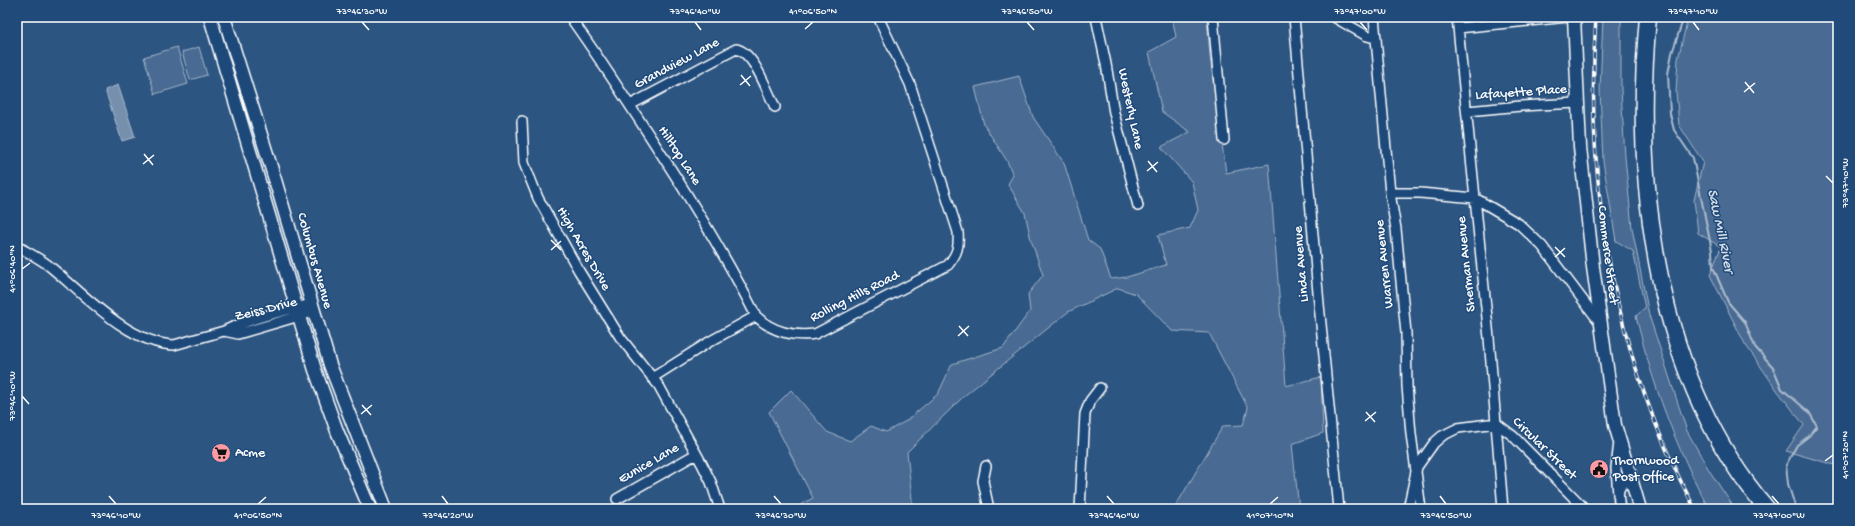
<svg xmlns="http://www.w3.org/2000/svg" width="1855" height="526" viewBox="0 0 1855 526" font-family="'Gochi Hand',sans-serif">
	<style>
		.green { fill: #486b92; stroke: #a4b5c8 }
		.water { fill: #748fad; stroke: #acbcce }
		.lines { fill: none; stroke-linecap: round; stroke-linejoin: round }
		.stream { stroke: #acbcce; stroke-width: 2 }
		.street-casing { stroke: #fff; stroke-width: 12 }
		.secondary-casing { stroke: #fff; stroke-width: 15 }
		.highway-casing { stroke: #fff; stroke-width: 19 }
		.street { stroke: #1f4a7a; stroke-width: 9 }
		.secondary { stroke: #1f4a7a; stroke-width: 12 }
		.highway { stroke: #1f4a7a; stroke-width: 16 }
		.rail-casing { stroke: #fff; stroke-width: 3.5 }
		.rail { stroke: #1f4a7a; stroke-width: 2; stroke-dasharray: 6; stroke-linecap: butt }
		.ticks { fill: none; stroke: #fff; stroke-width: 1.5 }
		.labels { text-anchor: middle; dominant-baseline: central; stroke-width: 3; stroke-linejoin: round; paint-order: stroke }
		.street-label { font-size: 14px; fill: #fff; stroke: #1f4a7a }
		.poi-label { font-size: 14px; fill: #fff; stroke: #1f4a7a; text-anchor: start }
		.water-label { font-size: 15px; font-style: italic; fill: #d5dde6; stroke: #1f4a7a }
		.neatline { fill: none; stroke: #fff; stroke-width: 1.5 }
		.ticks-label { font-size: 10px; text-anchor: middle; fill: #fff }
	</style>
	<rect width="100%" height="100%" fill="#2c5582"/>
	<filter id="ink" filterUnits="userSpaceOnUse"><feTurbulence type="fractalNoise" baseFrequency=".025" numOctaves="2"/><feDisplacementMap in="SourceGraphic" scale="8" xChannelSelector="R" yChannelSelector="G"/><feConvolveMatrix kernelMatrix="1 2 1 2 8 2 1 2 1" color-interpolation-filters="sRGB"/></filter>
	<g filter="url(#ink)">
		<path class="green" d="M 1172,17 L 1207,17 L 1210,57 L 1226,173 L 1269,164 L 1286,386 L 1321,377 L 1323,433 L 1292,444 L 1299,509 L 1174,509 L 1223,426 L 1243,425 L 1248,408 L 1209,333 L 1172,331 L 1136,294 L 1118,288 L 1068,312 L 964,396 L 907,452 L 913,509 L 793,509 L 813,498 L 769,412 L 791,390 L 827,432 L 850,441 L 871,426 L 886,432 L 906,421 L 938,394 L 952,364 L 1003,348 L 1030,311 L 1028,294 L 1043,275 L 1031,240 L 1025,213 L 1008,184 L 1013,175 L 1007,161 L 984,125 L 975,87 L 1019,76 L 1033,117 L 1064,163 L 1088,240 L 1100,249 L 1111,279 L 1127,277 L 1166,265 L 1158,235 L 1190,228 L 1198,210 L 1192,182 L 1161,147 L 1190,132 L 1162,112 L 1149,52 L 1176,37 Z
			M 1603,17 L 1621,17 L 1621,90 L 1625,157 L 1632,228 L 1649,315 L 1687,431 L 1709,470 L 1735,509 L 1709,509 C 1676,447 1652,384 1636,316 L 1645,308 L 1633,251 L 1616,241 L 1603,161 L 1600,90 Z
			M 1688,17 L 1838,17 L 1838,466 L 1786,451 L 1804,425 L 1777,390 L 1745,344 L 1710,275 L 1721,247 L 1698,233 L 1694,200 L 1703,162 L 1679,125 L 1676,92 L 1678,59 Z
			M 177,47 L 188,84 L 155,94 L 144,57 Z
			M 199,47 L 207,75 L 190,80 L 182,52 Z"/>
		<path class="water" d="M 118,85 L 135,137 L 122,141 L 105,90 Z"/>
		<g class="lines">
			<path class="stream" d="M 1682,17 L 1683,20 L 1672,53 L 1668,74 L 1670,114 L 1674,130 L 1693,158 L 1712,251 L 1713,267 L 1728,302 L 1745,322 L 1755,347 L 1773,367 L 1782,389 L 1809,412 L 1817,426 L 1809,436 L 1797,445 L 1786,465 L 1788,484 L 1796,509"/>
			<g class="street-casing">
				<path id="street" d="M 570,17 C 601,60 629,104 658,149 C 693,203 727,258 756,316 C 772,332 794,337 815,334 L 948,265 C 958,253 959,246 958,232 L 910,84 L 878,17
					M 1096,17 L 1106,64 L 1114,113 L 1138,206
					M 1213,17 L 1224,140
					M 1294,17 L 1319,304 L 1339,509
					M 1334,17 L 1367,36 L 1375,38
					M 1374,17 L 1390,193 L 1396,229 L 1406,333 L 1407,386 L 1411,434 L 1421,509
					M 1457,17 L 1489,338 L 1503,509
					M 1458,28 L 1568,17
					M 630,105 L 736,49 C 754,52 767,91 775,107
					M 1467,111 L 1521,106 L 1577,103
					M 522,121 L 524,163 L 538,198 L 579,271 L 620,337 L 659,386 L 702,464 L 711,482 L 720,509
					M 1390,193 L 1420,193 L 1475,198 L 1519,224 L 1542,246 L 1601,324
					M 17,246 C 27,252 39,258 48,265 C 82,292 128,344 174,345 L 224,331
					M 311,304 C 282,311 252,318 224,331 L 238,334 L 313,312
					M 652,378 L 709,342 L 756,316
					M 986,466 L 983,481 L 989,509
					M 1618,495 L 1616,468 L 1619,442
					M 617,499 L 696,454
					M 1080,509 L 1085,414 L 1090,401 L 1100,388
					M 1408,509 L 1417,467 L 1434,443 L 1442,436 L 1458,428 L 1496,423 L 1513,436 L 1585,509
					M 1620,509 C 1618,494 1615,487 1630,479"/>
			</g>
			<g class="secondary-casing">
				<path id="secondary" d="M 210,17 L 315,370 L 337,431 L 370,509
					M 224,17 L 273,173 L 330,365 L 386,509
					M 1574,17 L 1580,147 L 1593,267 L 1615,425 L 1640,509"/>
			</g>
			<g class="highway-casing">
				<path id="highway" d="M 1648,17 C 1633,183 1655,378 1767,509"/>
			</g>
			<use href="#street" class="street"/>
			<use href="#secondary" class="secondary"/>
			<use href="#highway" class="highway"/>
			<g class="rail-casing">
				<path id="rail" d="M 1596,17 C 1584,186 1615,359 1695,509"/>
			</g>
			<use href="#rail" class="rail"/>
		</g>
	</g>
	<path class="ticks" d="M 362,22 L 369,30M 695,22 L 701,30M 1027,22 L 1034,30M 1360,22 L 1367,30M 1693,22 L 1699,30M 805,29 L 813,22M 741,75 L 750,86M 1745,82 L 1754,93M 740,85 L 751,76M 1744,92 L 1755,83M 144,154 L 153,165M 1148,161 L 1157,172M 143,164 L 154,155M 1147,171 L 1158,162M 1826,176 L 1833,183M 551,240 L 561,250M 1555,247 L 1565,257M 551,250 L 561,241M 1555,257 L 1565,248M 22,269 L 30,263M 959,326 L 968,336M 958,336 L 969,326M 22,396 L 29,404M 362,405 L 371,415M 1366,412 L 1375,422M 361,414 L 372,405M 1365,421 L 1376,412M 1825,461 L 1833,455M 109,496 L 116,504M 442,496 L 448,504M 774,496 L 781,504M 1107,496 L 1114,504M 1440,496 L 1446,504M 1772,496 L 1779,504M 258,504 L 266,497M 1270,504 L 1278,497"/>
	<defs>
		<g id="supermarket-disc" transform="scale(1)"><circle r="9.5" fill="#ff9aa2" stroke="#1f4a7a"/><path d="M-6-5.5h2.5l.6 2H6L4.5 2H-2.5L-4.4-4H-6ZM-1.5 3.2a1.3 1.3 0 1 0 .1 0ZM3 3.2a1.3 1.3 0 1 0 .1 0Z" fill="#111"/></g>
		<g id="civic-disc" transform="scale(1)"><circle r="9.5" fill="#ff9aa2" stroke="#1f4a7a"/><path d="M-.6-6.5H3V-4.5H.6V-3L4-1V1h2V6H-6V1h2V-1L-.6-3ZM-1.2 2.5V6h2.4V2.5Z" fill="#111"/></g>
	</defs>
	<g fill-rule="evenodd">
		<use href="#supermarket-disc" x="221" y="453"/>
		<use href="#civic-disc" x="1599" y="469"/>
	</g>
	<g class="labels">
		<g class="street-label">
			<text transform="translate(677 64) rotate(-28)">Grandview Lane</text>
			<text transform="translate(1521 93) rotate(-4)">Lafayette Place</text>
			<text transform="translate(1130 109) rotate(78)">Westerly Lane</text>
			<text transform="translate(679 156) rotate(57)">Hilltop Lane</text>
			<text transform="translate(583 249) rotate(60)">High Acres Drive</text>
			<text transform="translate(1607 255) rotate(83)">Commerce Street</text>
			<text transform="translate(314 261) rotate(74)">Columbus Avenue</text>
			<text transform="translate(1302 264) rotate(-95)">Linda Avenue</text>
			<text transform="translate(1385 264) rotate(-96)">Warren Avenue</text>
			<text transform="translate(1467 264) rotate(-96)">Sherman Avenue</text>
			<text transform="translate(855 297) rotate(-27)">Rolling Hills Road</text>
			<text transform="translate(266 310) rotate(-14)">Zeiss Drive</text>
			<text transform="translate(1544 449) rotate(44)">Circular Street</text>
			<text transform="translate(649 464) rotate(-30)">Eunice Lane</text>
		</g>
		<g class="poi-label">
			<text x="235" y="453">Acme</text>
			<text x="1613" y="461">Thornwood<tspan x="1613" dy="16">Post Office</tspan></text>
		</g>
		<g class="water-label">
			<text transform="translate(1720 231) rotate(78)">Saw Mill River</text>
		</g>
	</g>
	<rect width="1855" height="526" fill="none" stroke="#1f4a7a" stroke-width="44"/>
	<rect x="22" y="22" width="1811" height="482" class="neatline"/>
	<g class="ticks-label">
		<text x="362" y="14">73°46'30"W</text>
		<text x="695" y="14">73°46'40"W</text>
		<text x="813" y="14">41°06'50"N</text>
		<text x="1027" y="14">73°46'50"W</text>
		<text x="1360" y="14">73°47'00"W</text>
		<text x="1693" y="14">73°47'10"W</text>
		<text transform="translate(1844 183) rotate(-90)" y="4">73°47'10"W</text>
		<text transform="translate(11 269) rotate(-90)" y="4">41°06'40"N</text>
		<text transform="translate(11 396) rotate(-90)" y="4">73°46'10"W</text>
		<text transform="translate(1844 455) rotate(-90)" y="4">41°07'20"N</text>
		<text x="116" y="518">73°46'10"W</text>
		<text x="258" y="518">41°06'50"N</text>
		<text x="448" y="518">73°46'20"W</text>
		<text x="781" y="518">73°46'30"W</text>
		<text x="1114" y="518">73°46'40"W</text>
		<text x="1270" y="518">41°07'10"N</text>
		<text x="1446" y="518">73°46'50"W</text>
		<text x="1779" y="518">73°47'00"W</text>
	</g>
</svg>
